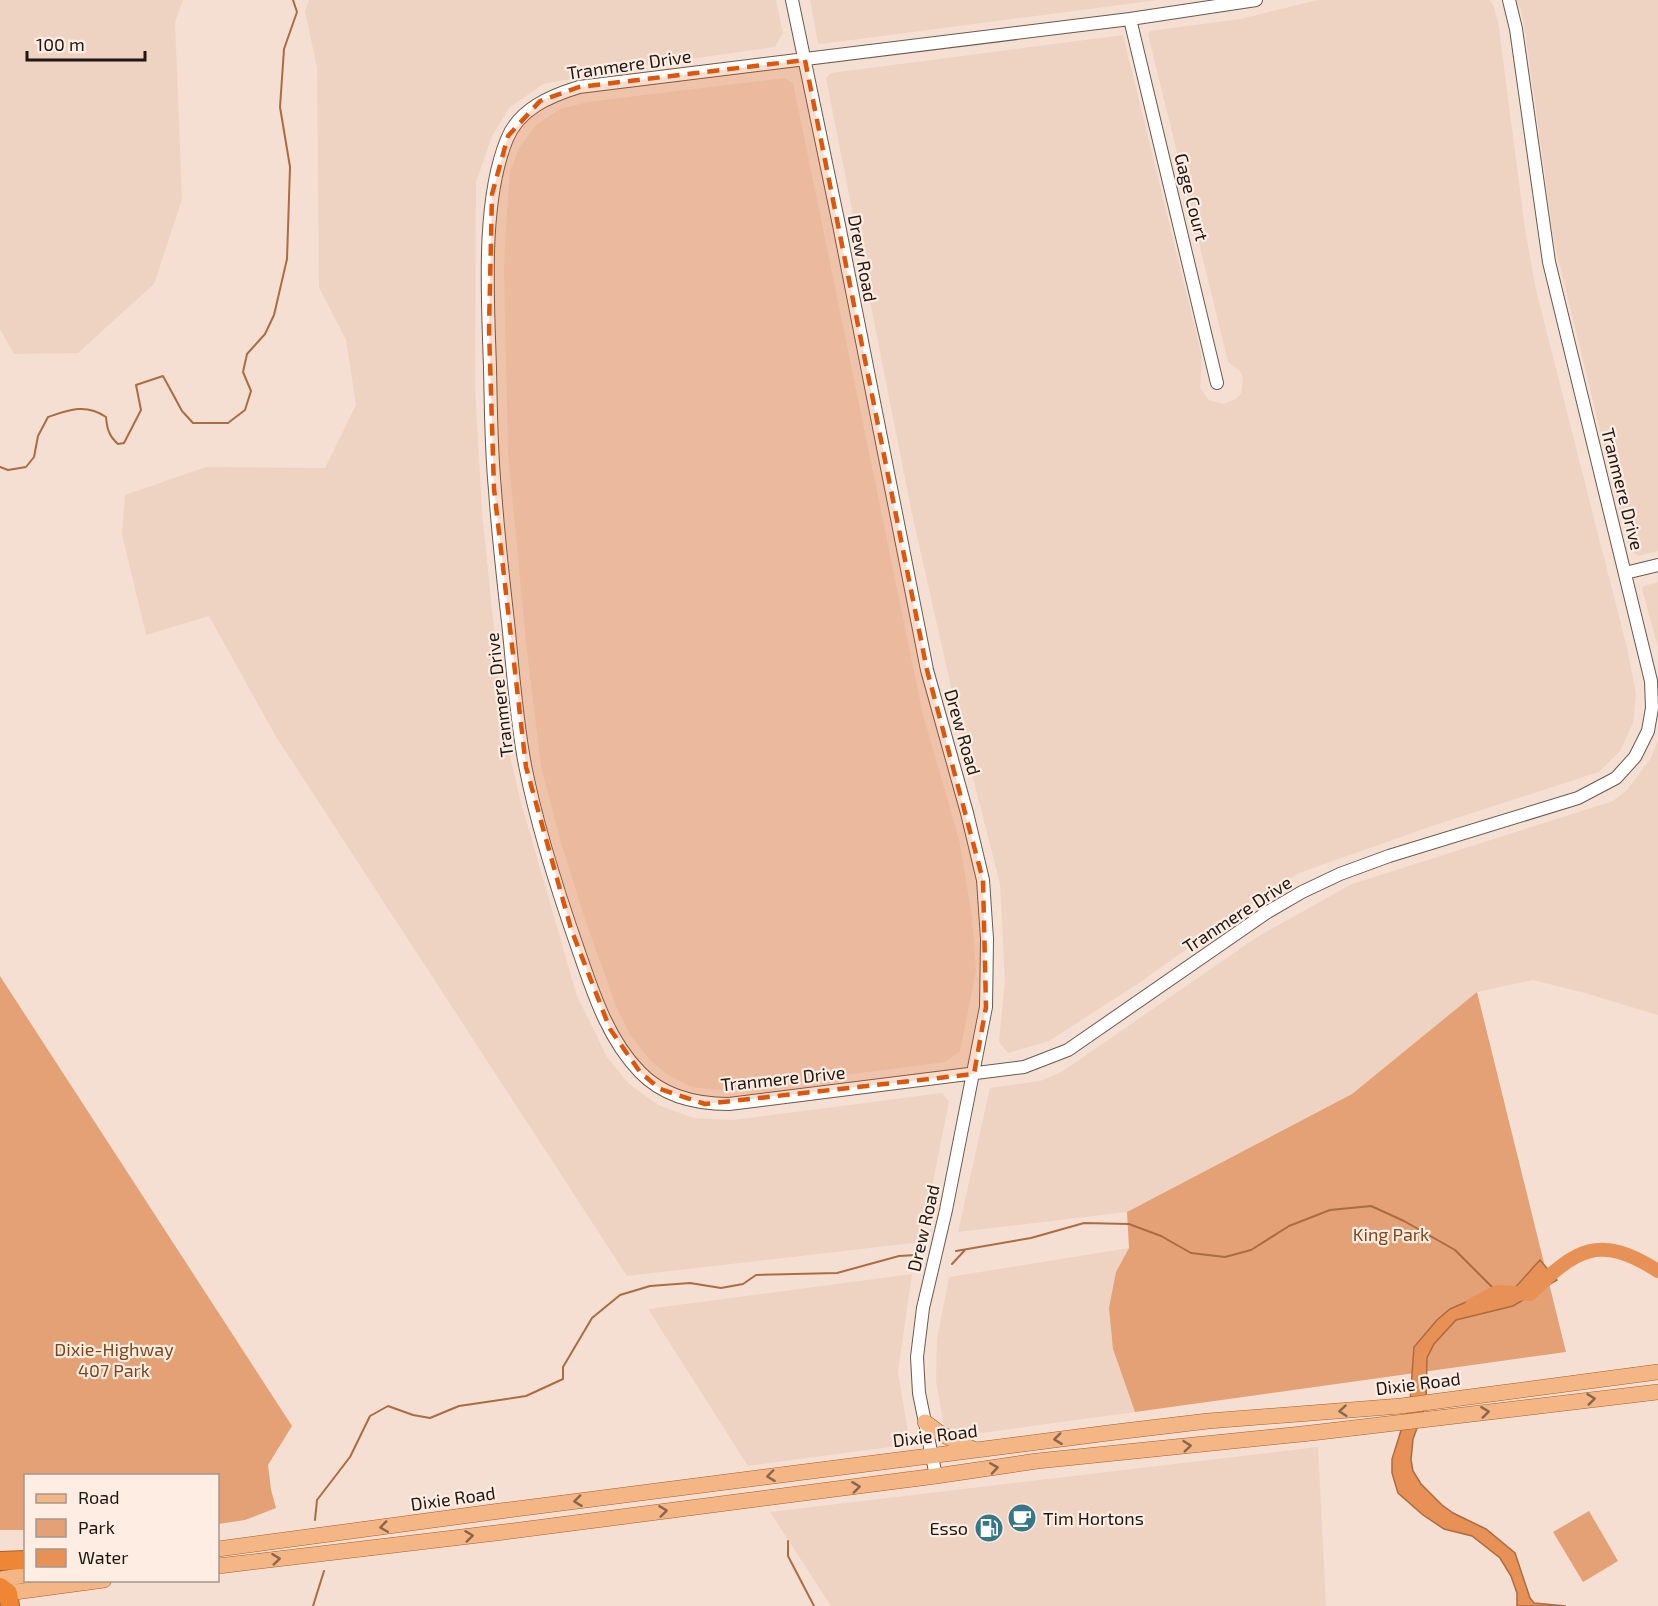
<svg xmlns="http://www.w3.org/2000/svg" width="1658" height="1606" viewBox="0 0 1658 1606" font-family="'Exo 2',sans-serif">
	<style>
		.built { fill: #efd3c2 }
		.green { fill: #e3a175 }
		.water { fill: #e79156; stroke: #ab6c42; stroke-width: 1.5 }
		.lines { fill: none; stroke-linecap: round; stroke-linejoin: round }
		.stream { stroke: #ab6c42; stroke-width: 2 }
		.river { stroke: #e79156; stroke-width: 14 }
		.minor-casing { stroke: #6a594d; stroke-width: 14 }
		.major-casing { stroke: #a65f2a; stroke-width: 16 }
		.highway-casing { stroke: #a65f2a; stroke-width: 20 }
		.minor { stroke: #fff; stroke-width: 12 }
		.major { stroke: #f5b686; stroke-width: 15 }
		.highway { stroke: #ef8636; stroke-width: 18 }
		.oneway { stroke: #8a664c }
		.marked { fill: #de560c; fill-opacity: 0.2; stroke: #de560c; stroke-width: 4.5; stroke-dasharray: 12 8; stroke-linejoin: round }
		.labels { text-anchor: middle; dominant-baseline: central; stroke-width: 4.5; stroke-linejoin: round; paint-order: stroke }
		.street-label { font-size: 18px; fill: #1f1713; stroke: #feede3 }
		.park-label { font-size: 18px; fill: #7d451a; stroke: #feede3 }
		.poi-label { font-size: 18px; fill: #1f1713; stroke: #feede3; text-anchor: start }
	</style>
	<rect width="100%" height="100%" fill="#f4dfd2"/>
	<path class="built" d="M 0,0 L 183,0 L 175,22 L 182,199 L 154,284 L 78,353 L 14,354 L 0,329 Z
		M 309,0 L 776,0 L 783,33 L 775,47 L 641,66 L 543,84 L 509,108 L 492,136 L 476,182 L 475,388 L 482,512 L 505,734 L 520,799 L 577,996 L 607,1057 L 628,1083 L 658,1105 L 694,1118 L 732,1120 L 942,1093 L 949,1101 L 921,1242 L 627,1276 L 275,735 L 209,616 L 146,635 L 122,534 L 125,495 L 206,467 L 325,468 L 356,405 L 346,340 L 319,287 L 317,67 L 305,12 Z
		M 810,0 L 1158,0 L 821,44 L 818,43 Z
		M 1318,0 L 1490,0 L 1493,5 L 1498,21 L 1525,229 L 1536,290 L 1627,648 L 1636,694 L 1633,723 L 1620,751 L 1599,772 L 1432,826 L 1299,873 L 1233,916 L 1139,983 L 1049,1041 L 1008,1053 L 999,1042 L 1005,981 L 1000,884 L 960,727 L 911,509 L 826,78 L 831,73 L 1123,35 L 1202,357 L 1200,388 L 1209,400 L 1223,404 L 1236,399 L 1241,393 L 1243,378 L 1240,371 L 1228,362 L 1148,34 L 1150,31 L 1240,19 Z
		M 1516,0 L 1658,0 L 1658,551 L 1638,556 L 1629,548 L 1554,242 L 1526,37 L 1521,10 Z
		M 784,78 L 793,83 L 923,715 L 959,839 L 972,917 L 976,971 L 960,1051 L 945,1062 L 744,1088 L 717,1090 L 692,1087 L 669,1076 L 650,1060 L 630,1035 L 616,1006 L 586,922 L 561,843 L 541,767 L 526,642 L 508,452 L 504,270 L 507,211 L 510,172 L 519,148 L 536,125 L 560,109 L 588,102 Z
		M 1658,582 L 1658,648 L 1642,589 L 1644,586 Z
		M 1658,740 L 1658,1015 L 1585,993 L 1533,980 L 1477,992 L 1352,1094 L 1127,1212 L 958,1232 L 990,1088 L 1040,1081 L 1063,1071 L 1257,937 L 1352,884 L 1613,801 L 1627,790 L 1651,758 Z
		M 1129,1248 L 1116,1272 L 1113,1349 L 1135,1412 L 960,1436 L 944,1426 L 936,1381 L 937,1339 L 949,1277 Z
		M 912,1274 L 898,1372 L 908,1432 L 897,1446 L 748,1466 L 648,1309 Z
		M 1318,1447 L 1326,1606 L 831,1606 L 770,1512 Z"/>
	<path class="green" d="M 0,976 L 292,1426 L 268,1465 L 271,1490 L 276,1508 L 245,1520 L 218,1524 L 218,1476 L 26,1476 L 25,1530 L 0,1530 Z
		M 1477,992 L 1566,1352 L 1135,1412 L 1113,1349 L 1109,1308 L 1116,1272 L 1129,1248 L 1127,1212 L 1352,1094 Z
		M 1589,1511 L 1618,1561 L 1583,1582 L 1553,1532 Z"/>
	<path class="water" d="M 1540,1260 L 1557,1280 L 1513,1306 L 1456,1320 L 1434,1344 L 1427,1358 L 1426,1404 L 1413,1439 L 1411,1460 L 1413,1471 L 1421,1484 L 1442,1505 L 1453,1513 L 1486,1529 L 1515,1553 L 1530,1598 L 1534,1603 L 1566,1606 L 1517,1606 L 1517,1593 L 1511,1576 L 1500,1558 L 1472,1536 L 1444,1529 L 1423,1515 L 1398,1493 L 1392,1473 L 1392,1459 L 1410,1402 L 1414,1347 L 1437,1320 L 1450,1309 L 1466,1302 L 1494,1297 L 1512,1291 Z"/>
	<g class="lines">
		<path class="stream" d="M 0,467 L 8,470 L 26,467 L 34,457 L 38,436 L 48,417 C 68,410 86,403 106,417 C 107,429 109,436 118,444 L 124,443 L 141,410 L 136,385 L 163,376 L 182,411 L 193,423 L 228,423 L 245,410 L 251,391 L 243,372 L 247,354 L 265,334 L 274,315 L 287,259 L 290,167 L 280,107 L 284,49 L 297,12 L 293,0
			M 956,1251 L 1031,1238 L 1084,1223 L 1129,1224 L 1161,1236 L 1191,1253 L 1225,1257 L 1251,1250 L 1289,1226 L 1330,1210 L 1371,1206 L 1404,1221 L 1455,1250 L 1497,1292
			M 952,1264 L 965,1250
			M 315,1520 L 317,1500 L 350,1457 L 370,1416 L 388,1406 L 413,1415 L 430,1418 L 459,1406 L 526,1396 L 563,1379 L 563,1367 L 592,1318 L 620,1295 L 650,1286 L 690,1283 L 721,1288 L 743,1284 L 756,1275 L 837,1273 L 899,1256 L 916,1255
			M 788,1541 L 788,1556 L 814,1606
			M 313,1606 L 324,1571"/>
		<path class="river" d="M 1472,1305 L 1497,1292 L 1530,1294 C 1576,1249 1599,1233 1658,1271"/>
		<g class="minor-casing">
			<path id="minor" d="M 792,0 L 839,225 L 927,670 L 967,813 L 983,880 L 987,939 L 986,1007 L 946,1210 L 923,1308 L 917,1357 L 919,1393 L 936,1476
				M 1256,0 L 1130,19 L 579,87 C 550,96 519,109 507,139 C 481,202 488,300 490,368 C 491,409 491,449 495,490 C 498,534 503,578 508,622 C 513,670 516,718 525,765 C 537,827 557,889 578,949 C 593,992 607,1038 640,1072 C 663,1096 696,1104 729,1104 L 1024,1067 L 1068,1050 L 1266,913 L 1302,892 L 1340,874 L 1389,856 L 1578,798 L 1616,778 L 1635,757 L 1648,731 L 1652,708 L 1651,681 L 1549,262 L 1516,29 L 1509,0
				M 1130,19 L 1217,383
				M 1625,573 L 1658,565"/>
		</g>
		<g class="major-casing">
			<path id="major" d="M 925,1422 L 941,1434 L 973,1449
				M 218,1549 L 500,1511 L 1116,1432 L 1208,1421 L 1401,1406 L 1658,1372
				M 218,1566 L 504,1532 L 936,1476 L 1037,1461 L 1311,1433 L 1658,1392
				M 0,1579 L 26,1575
				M 0,1594 L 104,1580"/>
		</g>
		<g class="highway-casing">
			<path id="highway" d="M 0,1561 L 26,1560
				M 0,1587 L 8,1593 L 10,1606"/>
		</g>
		<use href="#minor" class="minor"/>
		<use href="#major" class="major"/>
		<use href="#highway" class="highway"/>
	</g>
	<defs><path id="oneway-chevron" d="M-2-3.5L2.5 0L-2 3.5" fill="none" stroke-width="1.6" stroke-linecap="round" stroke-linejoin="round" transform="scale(1.5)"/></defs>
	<g class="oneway">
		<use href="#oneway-chevron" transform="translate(1591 1399) rotate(-7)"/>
		<use href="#oneway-chevron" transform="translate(1343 1411) rotate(175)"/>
		<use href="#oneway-chevron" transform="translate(1485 1412) rotate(-7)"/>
		<use href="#oneway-chevron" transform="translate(1058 1439) rotate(173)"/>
		<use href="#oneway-chevron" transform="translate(1187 1446) rotate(-6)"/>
		<use href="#oneway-chevron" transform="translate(994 1468) rotate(-9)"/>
		<use href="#oneway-chevron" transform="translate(771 1476) rotate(173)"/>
		<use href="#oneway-chevron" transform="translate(856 1487) rotate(-7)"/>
		<use href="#oneway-chevron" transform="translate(578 1501) rotate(173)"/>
		<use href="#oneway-chevron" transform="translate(663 1511) rotate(-7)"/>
		<use href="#oneway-chevron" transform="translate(384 1527) rotate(172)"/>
		<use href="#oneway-chevron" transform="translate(469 1536) rotate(-7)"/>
		<use href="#oneway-chevron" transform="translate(276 1559) rotate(-7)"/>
	</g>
	<path class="marked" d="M 805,60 L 927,670 L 983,880 L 986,1007 L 974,1074 L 705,1104 L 660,1089 L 640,1072 L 610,1029 L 571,929 L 526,767 L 494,489 L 489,329 L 492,194 L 508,136 L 540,101 L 579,87 Z"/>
	<defs>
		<g id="cafe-disc" transform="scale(1.5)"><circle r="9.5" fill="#357789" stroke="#feede3"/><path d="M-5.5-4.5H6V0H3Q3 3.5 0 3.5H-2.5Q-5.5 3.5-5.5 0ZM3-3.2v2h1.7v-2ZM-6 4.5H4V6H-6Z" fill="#fff"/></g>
		<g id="fuel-disc" transform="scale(1.5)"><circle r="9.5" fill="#357789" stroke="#feede3"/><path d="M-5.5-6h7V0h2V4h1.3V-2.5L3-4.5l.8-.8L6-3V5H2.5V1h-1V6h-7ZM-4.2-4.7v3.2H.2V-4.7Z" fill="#fff"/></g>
	</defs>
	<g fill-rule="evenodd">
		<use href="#cafe-disc" x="1022" y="1518"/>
		<use href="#fuel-disc" x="989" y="1528"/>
	</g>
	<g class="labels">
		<g class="street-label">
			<text transform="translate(629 64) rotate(-8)">Tranmere Drive</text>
			<text transform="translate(1192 197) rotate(76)">Gage Court</text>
			<text transform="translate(863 258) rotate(79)">Drew Road</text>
			<text transform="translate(1623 489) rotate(76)">Tranmere Drive</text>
			<text transform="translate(499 695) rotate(-97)">Tranmere Drive</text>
			<text transform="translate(963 732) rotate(74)">Drew Road</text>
			<text transform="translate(1237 914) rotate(-33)">Tranmere Drive</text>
			<text transform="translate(783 1078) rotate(-6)">Tranmere Drive</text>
			<text transform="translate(923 1228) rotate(-77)">Drew Road</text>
			<text transform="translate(1418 1383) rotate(-7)">Dixie Road</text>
			<text transform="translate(935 1435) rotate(-7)">Dixie Road</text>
			<text transform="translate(453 1498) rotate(-8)">Dixie Road</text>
		</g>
		<g class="park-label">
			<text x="1391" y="1234">King Park</text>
			<text x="114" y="1349">Dixie-Highway<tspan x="114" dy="21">407 Park</tspan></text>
		</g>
		<g class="poi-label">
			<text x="1043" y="1518">Tim Hortons</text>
			<text x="968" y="1528" text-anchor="end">Esso</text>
		</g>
	</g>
	<rect x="24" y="1474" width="195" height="108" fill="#feede3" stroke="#a59790" stroke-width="1.5"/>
	<rect x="36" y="1494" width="30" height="9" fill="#f5b686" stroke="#a59790" stroke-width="1.5"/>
	<text x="78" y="1504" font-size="18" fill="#1f1713">Road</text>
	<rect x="36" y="1519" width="30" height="18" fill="#e3a175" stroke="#a59790" stroke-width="1.5"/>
	<text x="78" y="1534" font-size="18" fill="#1f1713">Park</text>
	<rect x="36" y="1549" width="30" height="18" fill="#e79156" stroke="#a59790" stroke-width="1.5"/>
	<text x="78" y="1564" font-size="18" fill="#1f1713">Water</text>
	<path d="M27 51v9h118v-9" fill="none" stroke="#1f1713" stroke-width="3"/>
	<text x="36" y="51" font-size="18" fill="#1f1713" stroke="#feede3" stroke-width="4.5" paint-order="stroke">100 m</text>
</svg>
